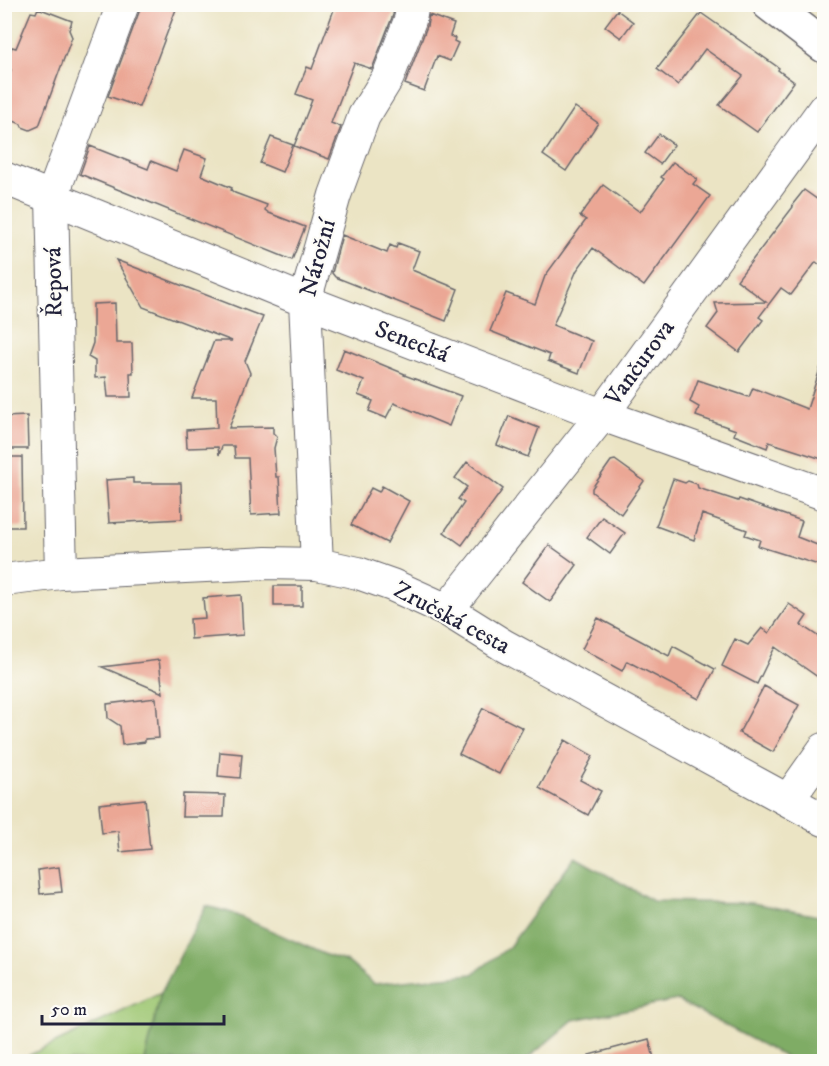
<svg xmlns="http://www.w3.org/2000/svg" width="829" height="1066" viewBox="0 0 829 1066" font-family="'IM FELL DW Pica',serif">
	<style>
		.green { fill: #9fc773; stroke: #607457; stroke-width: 1.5 }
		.forest { fill: #7fac65; stroke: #506750; stroke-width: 1.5 }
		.building { fill: #eba795 }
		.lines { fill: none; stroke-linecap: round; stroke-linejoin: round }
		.minor-casing { stroke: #68666b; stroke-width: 34 }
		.major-casing { stroke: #68666b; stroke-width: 36 }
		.minor { stroke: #fff; stroke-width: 32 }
		.major { stroke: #fff; stroke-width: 33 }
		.labels { text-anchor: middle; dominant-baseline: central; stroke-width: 4.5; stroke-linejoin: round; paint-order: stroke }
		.street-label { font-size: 24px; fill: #22223b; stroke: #fdfcf7 }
	</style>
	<rect width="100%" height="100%" fill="#fdfcf7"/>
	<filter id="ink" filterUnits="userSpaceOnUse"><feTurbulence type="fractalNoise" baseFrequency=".0167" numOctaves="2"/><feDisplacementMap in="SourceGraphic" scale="12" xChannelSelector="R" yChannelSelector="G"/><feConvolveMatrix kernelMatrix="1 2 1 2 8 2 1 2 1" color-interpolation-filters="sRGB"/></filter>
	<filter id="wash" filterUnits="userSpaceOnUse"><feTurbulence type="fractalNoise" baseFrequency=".008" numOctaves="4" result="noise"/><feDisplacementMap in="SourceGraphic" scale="24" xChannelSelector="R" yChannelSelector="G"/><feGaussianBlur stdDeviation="1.35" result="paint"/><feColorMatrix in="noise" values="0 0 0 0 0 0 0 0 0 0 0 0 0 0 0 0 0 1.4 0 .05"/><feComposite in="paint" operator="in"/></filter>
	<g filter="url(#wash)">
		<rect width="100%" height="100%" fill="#ebe4c4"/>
		<path class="green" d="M 161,993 L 145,1061 L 17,1061 Z"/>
		<path class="forest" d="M 575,857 L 653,901 L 752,903 L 824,917 L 824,1061 L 793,1061 L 677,1000 L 573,1020 L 525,1061 L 145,1061 L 161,993 L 206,906 L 229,912 L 326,955 L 348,962 L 374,984 L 473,974 L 509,947 Z"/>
		<g id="blocks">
			<path class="building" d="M 142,4 L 178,4 L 139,107 L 108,96 Z
				M 336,4 L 395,4 L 393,15 L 372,69 L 354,63 L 331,123 L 341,127 L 329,159 L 294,146 L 312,100 L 296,94 L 307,67 L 312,69 Z
				M 38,8 L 72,21 L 69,30 L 72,37 L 39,126 L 30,130 L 22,127 L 21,124 L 4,117 L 4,88 L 11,70 L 4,67 L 4,65 L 12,47 L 16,48 L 31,12 L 36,13 Z
				M 617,10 L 633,22 L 621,38 L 605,26 Z
				M 701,13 L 779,68 L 778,70 L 794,82 L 757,132 L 719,105 L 743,76 L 705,49 L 678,85 L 657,69 Z
				M 429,15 L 454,24 L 450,36 L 455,38 L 454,41 L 458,43 L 450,61 L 437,56 L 424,91 L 405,84 L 427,26 Z
				M 575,107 L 598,123 L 566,171 L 543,155 Z
				M 659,134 L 674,145 L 660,164 L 645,153 Z
				M 271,137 L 293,145 L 282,172 L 260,163 Z
				M 90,146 L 148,169 L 151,161 L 176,171 L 184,150 L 207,158 L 201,175 L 232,188 L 231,190 L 235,193 L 267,205 L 265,210 L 269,213 L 305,227 L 292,260 L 80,174 Z
				M 673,162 L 697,179 L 693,184 L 710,196 L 644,286 L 593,248 L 577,270 L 553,325 L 592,341 L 579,373 L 548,361 L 550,355 L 490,331 L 506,293 L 535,304 L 545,276 L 586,220 L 580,216 L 603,185 L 640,212 L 664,179 L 661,177 Z
				M 804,190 L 825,205 L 825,269 L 816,262 L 791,295 L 781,288 L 759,317 L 763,320 L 739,352 L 707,328 L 718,313 L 715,303 L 766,302 L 737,280 L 793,207 L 792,205 Z
				M 342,235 L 387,253 L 390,245 L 396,248 L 398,243 L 419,251 L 412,270 L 458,289 L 446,321 L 335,277 L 332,273 Z
				M 116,260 L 263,317 L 245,361 L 250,373 L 229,428 L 273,427 L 273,433 L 277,437 L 274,448 L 276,477 L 279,477 L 281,513 L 251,515 L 248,458 L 235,458 L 234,446 L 222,446 L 219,455 L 218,447 L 187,448 L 186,430 L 217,428 L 216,398 L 192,398 L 214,341 L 232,341 L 143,307 Z
				M 115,303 L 116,343 L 132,343 L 133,373 L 130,373 L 131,397 L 108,397 L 106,377 L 95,378 L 95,361 L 88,357 L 93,343 L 93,304 Z
				M 344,349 L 405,374 L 404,375 L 461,396 L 449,426 L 394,403 L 386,418 L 369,411 L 373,401 L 358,395 L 364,381 L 336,370 Z
				M 821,366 L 825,367 L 825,460 L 769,442 L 767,448 L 734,435 L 736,430 L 696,416 L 699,407 L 690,402 L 698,380 L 749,397 L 753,388 L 807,409 Z
				M 27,416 L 28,449 L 4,449 L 4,417 Z
				M 509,416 L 539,428 L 528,457 L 497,445 Z
				M 4,457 L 22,457 L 23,527 L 4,527 Z
				M 615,460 L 644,481 L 621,514 L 592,492 L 592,488 L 611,461 Z
				M 467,462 L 503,489 L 462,545 L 444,532 L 464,503 L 458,499 L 467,487 L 455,478 Z
				M 133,478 L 133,483 L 181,483 L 182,519 L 109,523 L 106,480 Z
				M 673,479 L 685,483 L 688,481 L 697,484 L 698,488 L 738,501 L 739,499 L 802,521 L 797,537 L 825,548 L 825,567 L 758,546 L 760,540 L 745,535 L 747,530 L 702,514 L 694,540 L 656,526 Z
				M 382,486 L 409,501 L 387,543 L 351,525 L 371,488 L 379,492 Z
				M 602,517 L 625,533 L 610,554 L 587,537 Z
				M 549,545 L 577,565 L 550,602 L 522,582 Z
				M 274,586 L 302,586 L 302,606 L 274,606 Z
				M 241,595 L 243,635 L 191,639 L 190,619 L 205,618 L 203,598 Z
				M 789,604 L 807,616 L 801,625 L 825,641 L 825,682 L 775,647 L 757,684 L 722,666 L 735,639 L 748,645 L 762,628 L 769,633 Z
				M 598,618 L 669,656 L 673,646 L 715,669 L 699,699 L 627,661 L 622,671 L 582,649 Z
				M 159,660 L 163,693 L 102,667 Z
				M 764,686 L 799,705 L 773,752 L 739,733 Z
				M 156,698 L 159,738 L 145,739 L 145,742 L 122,745 L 120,726 L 108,718 L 107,704 Z
				M 483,708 L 523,728 L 499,774 L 459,754 Z
				M 565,740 L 593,756 L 580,780 L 601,791 L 588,815 L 539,788 Z
				M 220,752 L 242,754 L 240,778 L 218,776 Z
				M 183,794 L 225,795 L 224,817 L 182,817 Z
				M 145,799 L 150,849 L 120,852 L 118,831 L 102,833 L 99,804 Z
				M 59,867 L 62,892 L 40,894 L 38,870 Z
				M 649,1039 L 655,1062 L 590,1062 L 589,1055 Z"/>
		</g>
	</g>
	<g filter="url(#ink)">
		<use href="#blocks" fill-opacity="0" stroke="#68666b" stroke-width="1.5"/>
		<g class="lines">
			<g class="minor-casing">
				<path id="minor" d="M 4,178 L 305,301 L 602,415 L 824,494
					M 317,564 L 305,301 L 335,195 L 364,116 L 388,77 L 410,20 L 413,4
					M 61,573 L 52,197 L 123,4
					M 4,580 L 61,573 L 266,563 L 317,564 L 358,573 L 392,585 L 447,610 L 503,645 L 824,820
					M 447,610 L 602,415 L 824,109
					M 788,800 L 824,749"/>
			</g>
			<g class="major-casing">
				<path id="major" d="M 769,4 L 824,46"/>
			</g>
			<use href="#minor" class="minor"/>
			<use href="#major" class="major"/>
		</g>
	</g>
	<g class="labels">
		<g class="street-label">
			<text transform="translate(318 258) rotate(-75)">Nárožní</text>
			<text transform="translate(54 282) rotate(-91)">Řepová</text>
			<text transform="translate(412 342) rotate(21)">Senecká</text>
			<text transform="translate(640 363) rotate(-54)">Vančurova</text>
			<text transform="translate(452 618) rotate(28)">Zručská cesta</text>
		</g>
	</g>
	<rect width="829" height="1066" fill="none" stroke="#fdfcf7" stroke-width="24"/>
	<path d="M42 1015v9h182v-9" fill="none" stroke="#22223b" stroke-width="3"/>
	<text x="51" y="1015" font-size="18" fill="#22223b" stroke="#fdfcf7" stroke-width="4.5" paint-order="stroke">50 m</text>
</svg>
